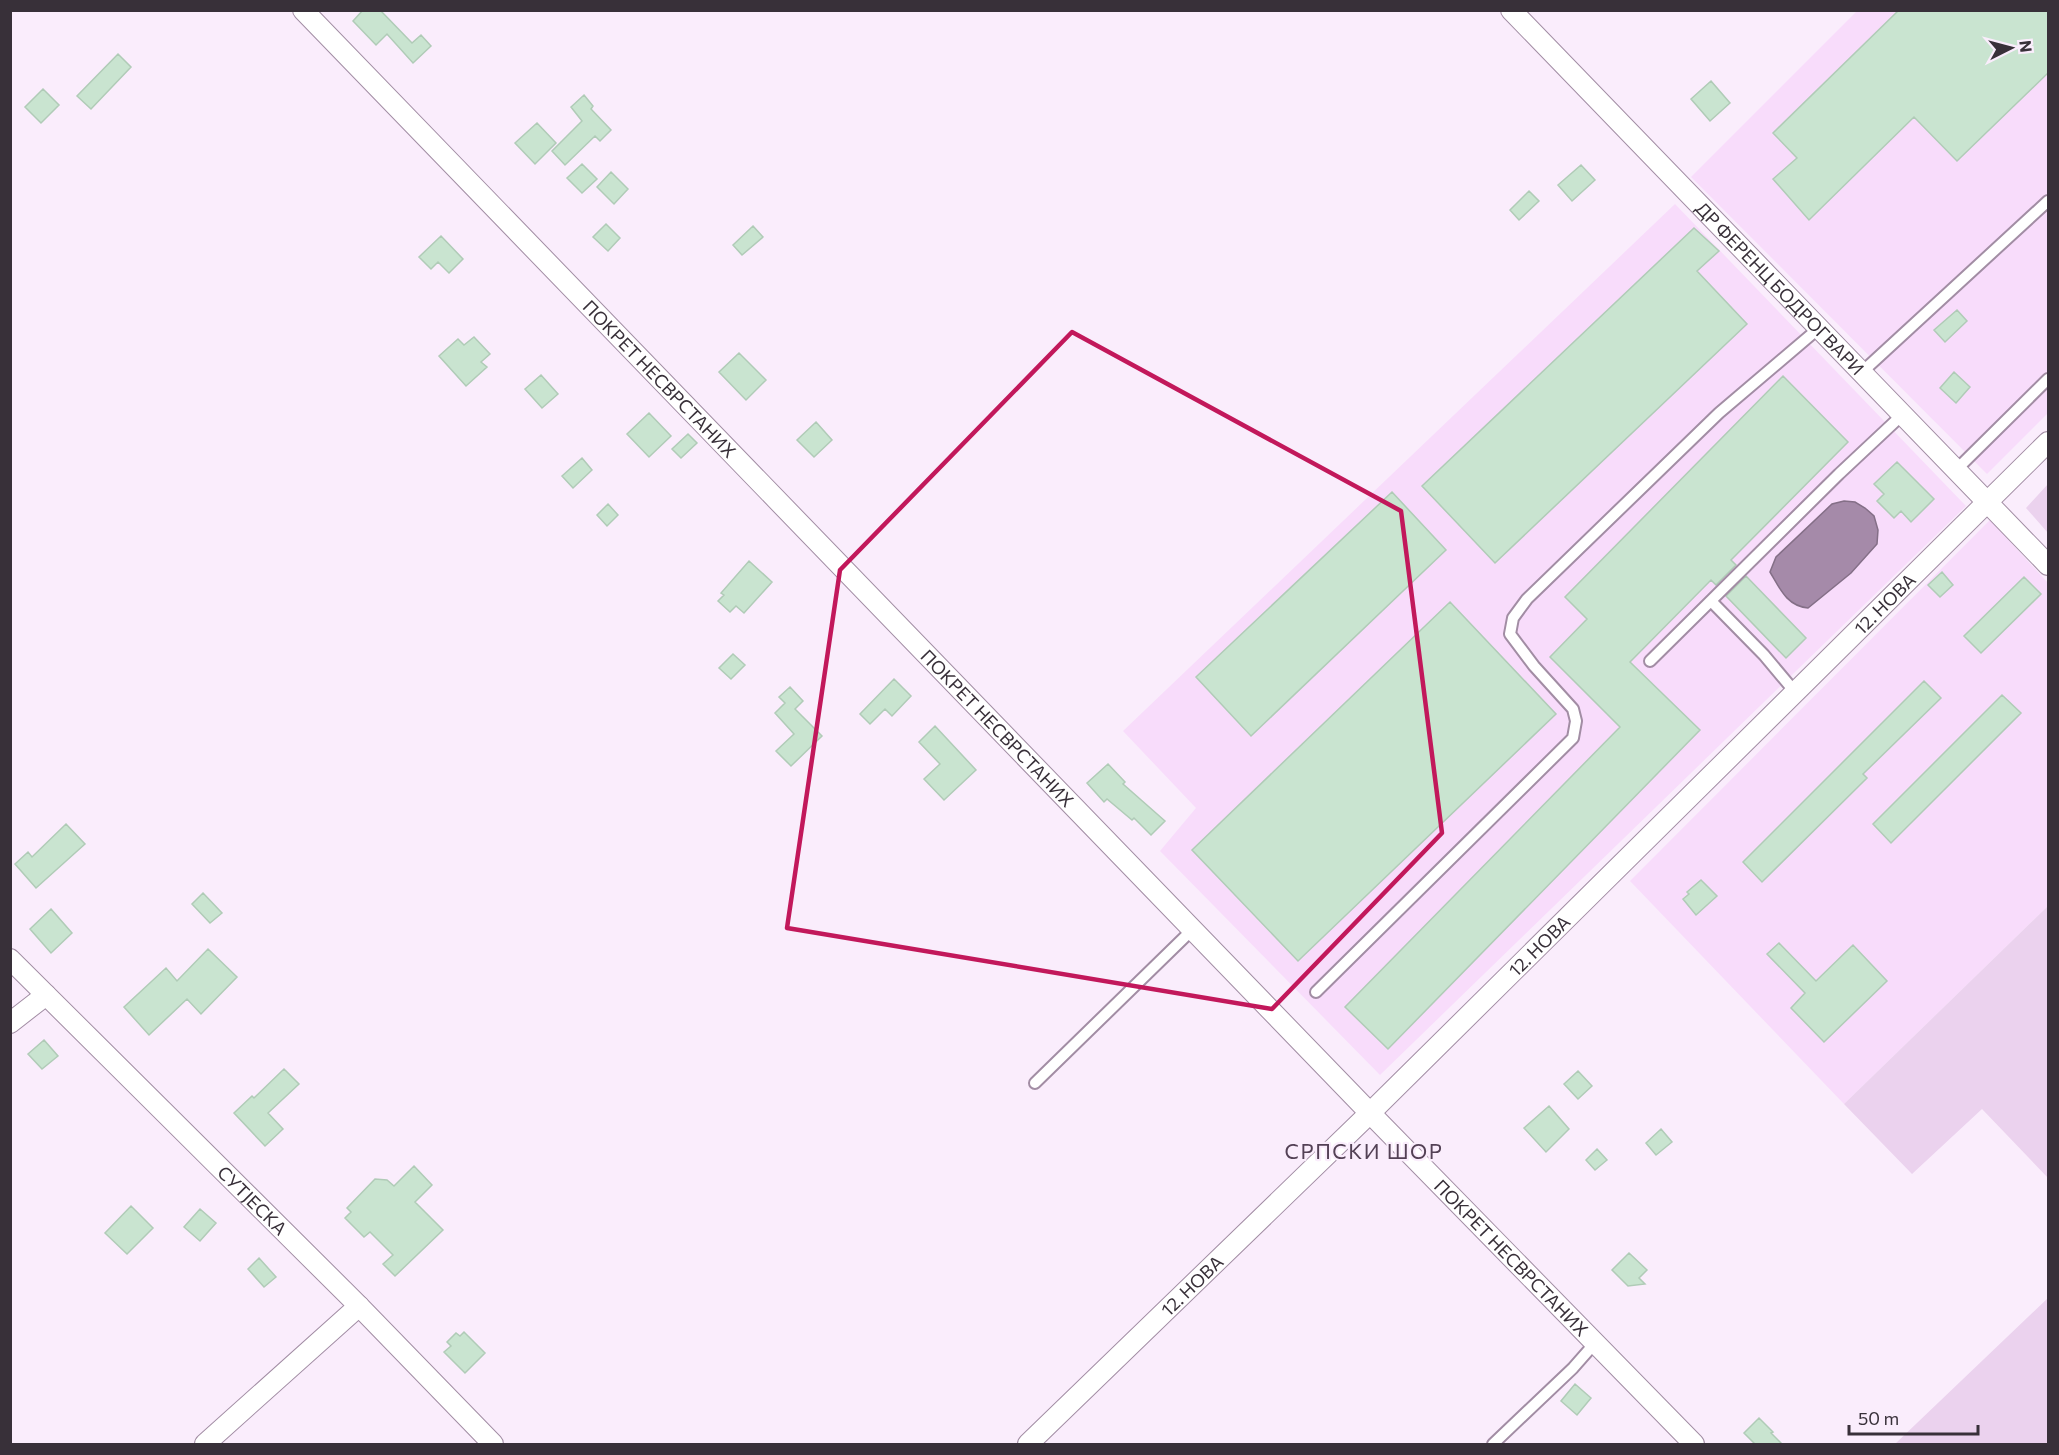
<svg xmlns="http://www.w3.org/2000/svg" width="2059" height="1455" viewBox="0 0 2059 1455" font-family="Commissioner,sans-serif">
	<style>
		.built { fill: #f8dcfb }
		.green { fill: #ebd2ee }
		.water { fill: #a58aa9; stroke: #846f87; stroke-width: 1.5 }
		.building { fill: #c9e4d0; stroke: #b0cbb7; stroke-width: 1.5 }
		.lines { fill: none; stroke-linecap: round; stroke-linejoin: round }
		.service-casing { stroke: #a28da4; stroke-width: 14 }
		.minor-casing { stroke: #a28da4; stroke-width: 22 }
		.service { stroke: #fff; stroke-width: 10 }
		.minor { stroke: #fff; stroke-width: 20 }
		.marked { fill: none; stroke: #c2185b; stroke-width: 4.5; stroke-linejoin: round }
		.labels { text-anchor: middle; dominant-baseline: central; stroke-width: 4.5; stroke-linejoin: round; paint-order: stroke }
		.street-label { font-size: 18px; fill: #383039; stroke: #faedfc }
		.quarter-label { font-size: 21px; letter-spacing: 1.5px; fill: #534155; stroke: #faedfc }
	</style>
	<rect width="100%" height="100%" fill="#faedfc"/>
	<path class="built" d="M 1857,11 L 2048,11 L 2048,413 L 1987,474 L 1691,177 Z
		M 1675,204 L 1966,506 L 1380,1075 L 1160,851 L 1196,808 L 1123,731 Z
		M 1990,520 L 2048,583 L 2048,906 L 1844,1104 L 1630,881 Z"/>
	<path class="green" d="M 2048,484 L 2048,533 L 2026,508 Z
		M 2048,906 L 2048,1178 L 1982,1109 L 1912,1174 L 1844,1104 Z
		M 2048,1298 L 2048,1444 L 1895,1444 Z"/>
	<path class="water" d="M 1844,501 L 1855,502 L 1865,508 L 1874,516 L 1878,530 L 1877,544 L 1851,573 L 1808,608 C 1787,606 1780,589 1770,572 L 1776,557 L 1832,504 Z"/>
	<path class="building" d="M 363,10 L 380,10 L 412,43 L 421,35 L 431,46 L 413,63 L 387,34 L 376,45 L 353,21 Z
		M 1899,10 L 2049,10 L 2049,72 L 1957,161 L 1914,117 L 1809,220 L 1773,179 L 1797,158 L 1773,133 Z
		M 118,54 L 131,67 L 91,109 L 77,96 Z
		M 1711,81 L 1730,103 L 1710,121 L 1691,99 Z
		M 43,89 L 59,105 L 41,123 L 25,107 Z
		M 584,95 L 593,106 L 591,109 L 611,130 L 600,141 L 595,136 L 565,165 L 552,151 L 582,121 L 571,107 Z
		M 537,123 L 556,143 L 535,164 L 515,143 Z
		M 582,164 L 597,179 L 582,193 L 567,178 Z
		M 1581,165 L 1595,180 L 1572,201 L 1558,185 Z
		M 611,172 L 628,189 L 614,204 L 597,187 Z
		M 1529,191 L 1539,201 L 1519,220 L 1510,210 Z
		M 606,224 L 620,238 L 608,251 L 593,237 Z
		M 753,226 L 763,237 L 742,255 L 733,245 Z
		M 1694,228 L 1719,251 L 1697,271 L 1747,324 L 1495,563 L 1422,486 Z
		M 441,236 L 463,259 L 449,273 L 438,262 L 431,269 L 419,257 Z
		M 1957,310 L 1967,321 L 1945,342 L 1934,330 Z
		M 474,337 L 490,354 L 481,362 L 487,367 L 466,386 L 439,356 L 458,339 L 464,345 Z
		M 739,353 L 766,380 L 746,400 L 719,372 Z
		M 1954,372 L 1970,387 L 1956,403 L 1940,388 Z
		M 541,375 L 558,394 L 542,408 L 525,389 Z
		M 1783,376 L 1848,442 L 1731,560 L 1736,565 L 1716,585 L 1711,580 L 1630,662 L 1700,730 L 1388,1049 L 1345,1007 L 1620,727 L 1550,657 L 1587,619 L 1565,597 Z
		M 649,413 L 671,436 L 649,457 L 627,434 Z
		M 816,422 L 832,440 L 814,457 L 797,440 Z
		M 688,434 L 697,443 L 681,458 L 672,449 Z
		M 582,458 L 592,470 L 573,488 L 562,476 Z
		M 1897,462 L 1934,499 L 1911,522 L 1901,511 L 1894,518 L 1877,501 L 1884,494 L 1874,484 Z
		M 1392,492 L 1446,550 L 1251,736 L 1196,677 Z
		M 608,504 L 618,515 L 607,526 L 597,515 Z
		M 749,561 L 772,582 L 744,613 L 736,606 L 730,612 L 718,601 L 724,595 L 721,593 Z
		M 1942,572 L 1953,585 L 1940,597 L 1928,585 Z
		M 1746,576 L 1806,638 L 1786,658 L 1726,596 Z
		M 2024,577 L 2041,594 L 1981,653 L 1964,636 Z
		M 1450,602 L 1556,714 L 1298,961 L 1192,850 Z
		M 733,654 L 745,665 L 731,679 L 719,668 Z
		M 894,679 L 911,696 L 892,716 L 885,709 L 870,724 L 860,714 Z
		M 1924,681 L 1941,698 L 1863,774 L 1867,778 L 1762,882 L 1743,862 Z
		M 790,687 L 803,701 L 795,709 L 822,736 L 791,766 L 776,751 L 794,734 L 775,713 L 785,703 L 779,697 Z
		M 2002,695 L 2021,713 L 1891,843 L 1873,824 Z
		M 935,726 L 976,770 L 944,800 L 924,779 L 940,764 L 919,742 Z
		M 1108,764 L 1125,782 L 1123,784 L 1165,821 L 1151,835 L 1134,818 L 1132,820 L 1107,799 L 1104,802 L 1087,783 Z
		M 66,824 L 85,844 L 36,888 L 15,864 L 28,852 L 32,857 Z
		M 1701,880 L 1717,896 L 1696,915 L 1683,899 L 1689,894 L 1687,892 Z
		M 203,893 L 222,913 L 210,923 L 192,904 Z
		M 51,909 L 72,933 L 51,953 L 30,929 Z
		M 1779,943 L 1816,981 L 1853,945 L 1887,981 L 1824,1042 L 1791,1008 L 1805,993 L 1767,954 Z
		M 208,949 L 237,977 L 201,1014 L 187,999 L 149,1035 L 124,1007 L 166,968 L 177,981 Z
		M 44,1040 L 58,1056 L 42,1069 L 28,1054 Z
		M 284,1069 L 299,1084 L 268,1113 L 283,1129 L 265,1146 L 234,1113 L 252,1096 L 254,1098 Z
		M 1578,1071 L 1592,1086 L 1578,1099 L 1564,1084 Z
		M 1549,1106 L 1569,1129 L 1546,1152 L 1524,1128 Z
		M 1661,1129 L 1672,1142 L 1656,1155 L 1646,1143 Z
		M 1597,1149 L 1607,1160 L 1595,1170 L 1586,1160 Z
		M 414,1166 L 432,1185 L 415,1202 L 443,1230 L 395,1276 L 383,1264 L 393,1255 L 370,1232 L 364,1237 L 345,1218 L 351,1212 L 347,1208 L 375,1179 L 387,1180 L 394,1186 Z
		M 131,1206 L 153,1228 L 127,1254 L 105,1233 Z
		M 200,1209 L 216,1223 L 200,1241 L 184,1227 Z
		M 1629,1253 L 1647,1270 L 1639,1278 L 1645,1284 L 1628,1286 L 1612,1270 Z
		M 259,1258 L 276,1277 L 264,1287 L 248,1269 Z
		M 464,1332 L 485,1353 L 465,1373 L 444,1352 L 451,1346 L 447,1342 L 456,1333 L 460,1336 Z
		M 1575,1384 L 1591,1398 L 1577,1415 L 1561,1401 Z
		M 1759,1418 L 1773,1432 L 1771,1433 L 1782,1444 L 1755,1444 L 1744,1433 Z"/>
	<g class="lines">
		<g class="service-casing">
			<path id="service" d="M 1861,373 L 2048,201
				M 1956,470 L 2048,379
				M 1711,601 L 1764,655 L 1795,692
				M 1650,661 L 1839,474 L 1902,415
				M 1316,992 L 1573,738 L 1576,721 L 1573,709 L 1534,666 L 1510,634 L 1513,618 L 1527,599 L 1719,413 L 1819,328
				M 1035,1083 L 1193,929
				M 1493,1444 L 1573,1368 L 1595,1343"/>
		</g>
		<g class="minor-casing">
			<g id="minor">
				<path id="s1" d="M 303,10 L 1370,1113 L 1694,1444"/>
				<path id="s2" d="M 1511,10 L 2048,565"/>
				<path id="s3" d="M 10,959 L 359,1306 L 493,1444"/>
				<path d="M 10,1023 L 46,995"/>
				<path d="M 205,1444 L 359,1306"/>
				<path id="s4" d="M 1028,1444 L 1370,1113 L 2048,442"/>
			</g>
		</g>
		<use href="#service" class="service"/>
		<use href="#minor" class="minor"/>
	</g>
	<path class="marked" d="M 1072,332 L 1401,511 L 1442,833 L 1272,1009 L 787,928 L 840,570 Z"/>
	<g class="labels">
		<g class="street-label">
			<text stroke="none"><textPath href="#s2" startOffset="387">ДР ФЕРЕНЦ БОДРОГВАРИ</textPath></text>
			<text stroke="none"><textPath href="#s1" startOffset="513">ПОКРЕТ НЕСВРСТАНИХ</textPath></text>
			<text stroke="none"><textPath href="#s4" startOffset="1200">12. НОВА</textPath></text>
			<text stroke="none"><textPath href="#s1" startOffset="999">ПОКРЕТ НЕСВРСТАНИХ</textPath></text>
			<text stroke="none"><textPath href="#s4" startOffset="714">12. НОВА</textPath></text>
			<text stroke="none"><textPath href="#s3" startOffset="342">СУТЈЕСКА</textPath></text>
			<text stroke="none"><textPath href="#s1" startOffset="1737">ПОКРЕТ НЕСВРСТАНИХ</textPath></text>
			<text stroke="none"><textPath href="#s4" startOffset="228">12. НОВА</textPath></text>
		</g>
		<g class="quarter-label">
			<text x="1364" y="1150">СРПСКИ ШОР</text>
		</g>
	</g>
	<rect width="2059" height="1455" fill="none" stroke="#383039" stroke-width="24"/>
	<g transform="translate(2011 48) rotate(84)" stroke="#faedfc" stroke-width="4.5" paint-order="stroke">
	<path d="M0-4.5L10 22L0 15L-10 22Z" fill="#383039"/>
	<text y="-9" font-size="16" font-weight="bold" text-anchor="middle" fill="#383039">N</text>
	</g>
	<path d="M1849 1425v9h129v-9" fill="none" stroke="#383039" stroke-width="3"/>
	<text x="1858" y="1425" font-size="18" fill="#383039" stroke="#faedfc" stroke-width="4.5" paint-order="stroke">50 m</text>
</svg>
